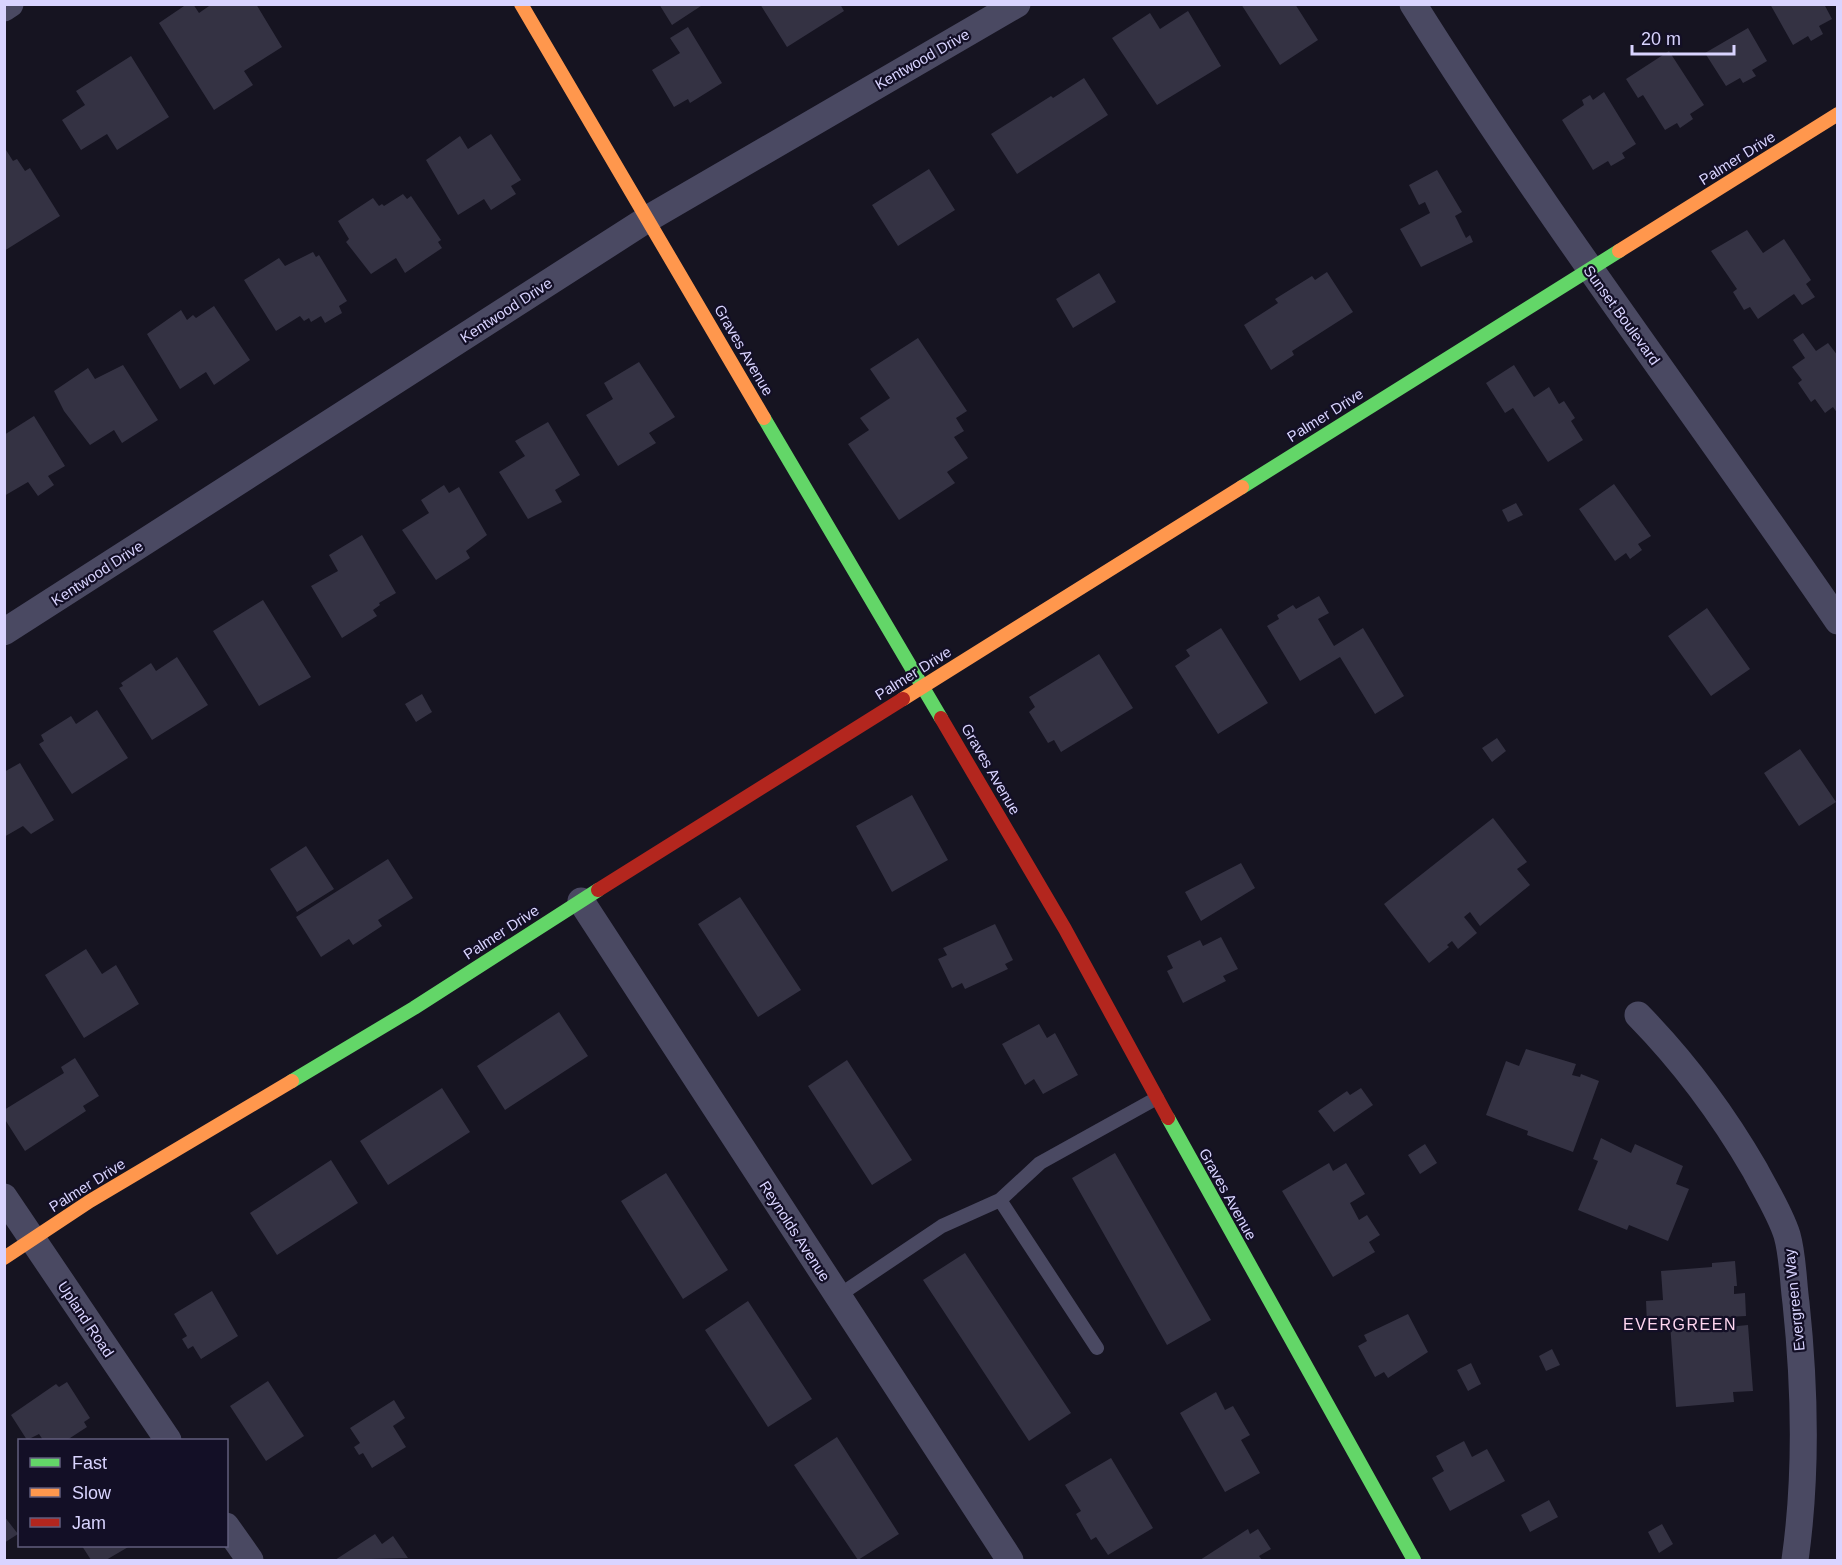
<svg xmlns="http://www.w3.org/2000/svg" width="1842" height="1565" viewBox="0 0 1842 1565" font-family="Arial,sans-serif">
	<style>
		.building { fill: #343243 }
		.lines { fill: none; stroke-linecap: round; stroke-linejoin: round }
		.lane { stroke: #4a4962; stroke-width: 14 }
		.street { stroke: #4a4962; stroke-width: 27 }
		.fast { stroke: #63d668; stroke-width: 14 }
		.slow { stroke: #ff974d; stroke-width: 14 }
		.jam { stroke: #b3261e; stroke-width: 14 }
		.labels { text-anchor: middle; dominant-baseline: central; stroke-width: 4.5; stroke-linejoin: round; paint-order: stroke }
		.street-label { font-size: 15px; fill: #d9d4ff; stroke: #130f26 }
		.neighbourhood-label { font-size: 16px; letter-spacing: 1.5px; fill: #ffd6f0; stroke: #130f26 }
	</style>
	<rect width="100%" height="100%" fill="#161421"/>
	<path class="building" d="M 187,4 L 193,4 L 199,13 L 212,4 L 256,4 L 282,47 L 244,71 L 253,85 L 214,110 L 159,23 Z
		M 659,4 L 704,4 L 672,25 Z
		M 760,4 L 840,4 L 844,11 L 787,47 Z
		M 1241,4 L 1295,4 L 1318,40 L 1280,65 Z
		M 1770,4 L 1824,4 L 1832,19 L 1819,26 L 1823,34 L 1811,41 L 1808,36 L 1793,45 Z
		M 1188,11 L 1221,66 L 1157,105 L 1112,38 L 1150,13 L 1160,29 Z
		M 688,27 L 722,83 L 690,103 L 688,99 L 674,107 L 652,70 L 680,53 L 670,38 Z
		M 1748,28 L 1767,61 L 1752,70 L 1756,76 L 1743,83 L 1740,78 L 1726,86 L 1705,53 Z
		M 1669,51 L 1704,105 L 1690,114 L 1693,119 L 1680,128 L 1677,123 L 1665,130 L 1643,95 L 1638,98 L 1626,79 Z
		M 131,56 L 169,117 L 117,150 L 107,134 L 81,150 L 62,120 L 85,105 L 76,91 Z
		M 1084,78 L 1108,115 L 1017,174 L 991,134 L 1051,96 L 1053,98 Z
		M 1604,92 L 1636,144 L 1622,153 L 1625,158 L 1611,166 L 1608,161 L 1593,170 L 1562,120 L 1584,105 L 1582,100 L 1590,95 L 1593,100 Z
		M 491,134 L 521,180 L 511,186 L 516,194 L 491,210 L 484,199 L 458,215 L 426,160 L 460,136 L 468,149 Z
		M 6,150 L 13,161 L 17,159 L 25,171 L 30,168 L 60,216 L 4,251 Z
		M 929,169 L 955,210 L 898,246 L 872,205 Z
		M 1437,170 L 1462,212 L 1455,216 L 1466,238 L 1470,235 L 1473,242 L 1421,267 L 1400,229 L 1430,213 L 1425,202 L 1419,205 L 1409,185 Z
		M 403,194 L 407,199 L 411,196 L 441,240 L 438,242 L 442,248 L 405,273 L 396,258 L 371,274 L 346,242 L 349,239 L 338,221 L 373,198 L 379,206 L 382,204 L 384,206 Z
		M 1747,230 L 1763,253 L 1784,239 L 1811,280 L 1806,284 L 1815,297 L 1802,305 L 1794,294 L 1758,319 L 1750,307 L 1744,310 L 1733,292 L 1737,289 L 1711,251 Z
		M 313,252 L 316,257 L 319,255 L 347,301 L 339,306 L 342,313 L 325,323 L 321,316 L 311,322 L 309,318 L 304,321 L 300,316 L 276,331 L 244,280 L 279,258 L 285,266 Z
		M 1327,272 L 1353,312 L 1292,351 L 1294,355 L 1271,370 L 1244,325 L 1278,303 L 1275,299 L 1312,276 L 1315,280 Z
		M 1099,273 L 1116,302 L 1073,328 L 1056,299 Z
		M 214,306 L 250,360 L 214,385 L 206,372 L 180,389 L 147,334 L 181,310 L 187,320 L 193,315 L 196,318 Z
		M 1803,333 L 1816,351 L 1828,343 L 1838,356 L 1838,414 L 1833,407 L 1825,413 L 1815,399 L 1811,402 L 1798,383 L 1802,380 L 1792,367 L 1805,358 L 1793,340 Z
		M 918,338 L 967,411 L 956,418 L 964,431 L 954,437 L 968,458 L 947,472 L 955,483 L 899,520 L 848,444 L 869,430 L 860,418 L 890,398 L 870,369 Z
		M 639,362 L 675,417 L 649,433 L 656,443 L 618,466 L 586,415 L 613,399 L 604,383 Z
		M 123,365 L 158,420 L 122,443 L 114,430 L 90,445 L 64,411 L 54,391 L 88,368 L 95,379 Z
		M 1514,365 L 1534,397 L 1549,387 L 1559,404 L 1564,401 L 1575,418 L 1571,421 L 1583,440 L 1548,462 L 1513,408 L 1505,413 L 1486,383 Z
		M 34,416 L 65,466 L 48,476 L 54,485 L 38,496 L 28,482 L 4,496 L 4,435 Z
		M 548,422 L 580,475 L 555,490 L 562,502 L 528,519 L 499,472 L 525,456 L 515,441 Z
		M 1614,484 L 1651,536 L 1638,544 L 1642,550 L 1630,559 L 1626,553 L 1615,561 L 1579,509 Z
		M 444,485 L 449,493 L 459,487 L 487,535 L 466,551 L 470,558 L 436,580 L 402,530 L 429,513 L 421,500 Z
		M 1516,503 L 1523,515 L 1508,522 L 1502,510 Z
		M 362,535 L 396,593 L 379,603 L 380,605 L 373,610 L 377,616 L 342,638 L 311,586 L 338,571 L 329,555 Z
		M 1319,596 L 1329,613 L 1318,619 L 1334,646 L 1363,628 L 1404,696 L 1375,714 L 1340,657 L 1300,681 L 1267,626 L 1279,619 L 1277,615 L 1293,605 L 1296,609 Z
		M 263,600 L 311,677 L 259,706 L 213,631 Z
		M 1707,608 L 1750,669 L 1711,696 L 1668,636 Z
		M 1221,628 L 1268,703 L 1218,734 L 1175,666 L 1190,656 L 1186,650 Z
		M 1099,654 L 1133,708 L 1061,752 L 1054,740 L 1048,743 L 1029,712 L 1035,707 L 1029,697 Z
		M 177,657 L 208,705 L 152,740 L 119,688 L 123,686 L 121,683 L 151,663 L 156,671 Z
		M 422,694 L 432,712 L 416,722 L 405,704 Z
		M 97,710 L 128,758 L 72,794 L 39,744 L 44,741 L 41,735 L 71,716 L 76,724 Z
		M 1497,738 L 1506,751 L 1492,762 L 1482,748 Z
		M 1800,749 L 1836,802 L 1799,826 L 1764,773 Z
		M 20,763 L 54,820 L 31,834 L 23,826 L 4,837 L 4,772 Z
		M 912,795 L 948,860 L 892,892 L 856,826 Z
		M 1493,818 L 1527,862 L 1517,869 L 1530,885 L 1480,926 L 1470,912 L 1464,917 L 1477,933 L 1458,949 L 1452,941 L 1447,945 L 1449,947 L 1429,963 L 1384,904 Z
		M 306,846 L 334,889 L 297,912 L 270,869 Z
		M 388,859 L 413,898 L 378,920 L 382,926 L 353,945 L 349,939 L 321,957 L 296,917 Z
		M 1241,863 L 1255,888 L 1201,921 L 1185,892 Z
		M 740,897 L 801,990 L 758,1017 L 698,924 Z
		M 995,924 L 1013,960 L 1005,964 L 1008,969 L 965,989 L 962,983 L 952,988 L 938,959 L 947,955 L 943,948 Z
		M 1221,937 L 1238,969 L 1223,976 L 1226,981 L 1183,1003 L 1167,971 L 1173,968 L 1167,956 L 1200,940 L 1203,946 Z
		M 86,949 L 102,974 L 116,965 L 139,1004 L 84,1038 L 45,975 Z
		M 559,1012 L 588,1056 L 505,1110 L 477,1066 Z
		M 1039,1024 L 1047,1038 L 1055,1033 L 1078,1075 L 1043,1094 L 1034,1079 L 1025,1085 L 1002,1044 Z
		M 1526,1049 L 1576,1064 L 1572,1075 L 1580,1077 L 1581,1074 L 1599,1081 L 1573,1152 L 1527,1135 L 1528,1131 L 1486,1115 L 1506,1061 L 1519,1066 Z
		M 75,1058 L 99,1096 L 83,1106 L 86,1111 L 25,1151 L 4,1118 L 4,1110 L 64,1073 L 61,1067 Z
		M 847,1060 L 912,1160 L 872,1185 L 808,1086 Z
		M 442,1088 L 470,1132 L 388,1185 L 360,1141 Z
		M 1361,1088 L 1373,1105 L 1334,1132 L 1318,1111 L 1347,1091 L 1350,1095 Z
		M 1601,1138 L 1631,1153 L 1635,1144 L 1683,1166 L 1676,1184 L 1689,1189 L 1668,1241 L 1629,1225 L 1627,1230 L 1578,1210 L 1598,1161 L 1593,1159 Z
		M 1425,1144 L 1437,1163 L 1420,1174 L 1408,1155 Z
		M 1115,1153 L 1211,1320 L 1167,1345 L 1072,1178 Z
		M 331,1160 L 358,1203 L 277,1255 L 250,1213 Z
		M 1329,1163 L 1333,1171 L 1346,1163 L 1365,1194 L 1350,1203 L 1359,1220 L 1367,1215 L 1380,1235 L 1369,1242 L 1375,1252 L 1333,1277 L 1282,1191 Z
		M 666,1173 L 728,1270 L 683,1299 L 621,1201 Z
		M 965,1253 L 1071,1413 L 1029,1441 L 923,1280 Z
		M 1735,1261 L 1737,1286 L 1734,1286 L 1734,1294 L 1745,1293 L 1746,1316 L 1727,1317 L 1728,1327 L 1748,1325 L 1753,1391 L 1733,1392 L 1734,1402 L 1676,1407 L 1670,1323 L 1647,1324 L 1646,1301 L 1663,1300 L 1661,1271 L 1712,1267 L 1712,1263 Z
		M 212,1291 L 238,1336 L 201,1359 L 193,1346 L 188,1349 L 182,1339 L 187,1336 L 174,1314 Z
		M 748,1301 L 812,1399 L 768,1427 L 705,1330 Z
		M 1408,1314 L 1428,1352 L 1388,1378 L 1384,1372 L 1375,1377 L 1358,1346 L 1367,1341 L 1364,1335 Z
		M 1552,1349 L 1560,1365 L 1546,1371 L 1539,1356 Z
		M 1471,1363 L 1481,1384 L 1468,1391 L 1457,1370 Z
		M 268,1381 L 304,1436 L 266,1461 L 230,1406 Z
		M 67,1382 L 90,1418 L 84,1422 L 87,1427 L 67,1440 L 43,1440 L 39,1434 L 27,1440 L 11,1415 L 56,1384 L 59,1387 Z
		M 1216,1392 L 1225,1410 L 1233,1406 L 1250,1435 L 1241,1440 L 1260,1473 L 1225,1492 L 1180,1413 Z
		M 394,1400 L 405,1418 L 393,1426 L 406,1447 L 372,1468 L 363,1453 L 359,1455 L 354,1447 L 360,1443 L 350,1428 Z
		M 837,1437 L 899,1534 L 858,1560 L 794,1465 Z
		M 1464,1441 L 1472,1457 L 1487,1449 L 1505,1481 L 1450,1511 L 1432,1478 L 1444,1471 L 1436,1456 Z
		M 1111,1458 L 1153,1528 L 1108,1555 L 1096,1537 L 1091,1540 L 1076,1514 L 1081,1511 L 1065,1485 Z
		M 1549,1500 L 1558,1517 L 1530,1532 L 1521,1515 Z
		M 4,1516 L 18,1534 L 4,1543 Z
		M 1662,1524 L 1673,1544 L 1659,1553 L 1648,1532 Z
		M 1248,1529 L 1250,1534 L 1258,1529 L 1271,1549 L 1259,1556 L 1262,1560 L 1200,1560 Z
		M 375,1534 L 382,1544 L 393,1536 L 408,1558 L 335,1560 Z
		M 82,1546 L 130,1546 L 106,1560 L 91,1560 Z"/>
	<g class="lines">
		<path class="lane" d="M 1000,1200 L 1097,1348
			M 838,1296 L 942,1226 L 1000,1200 L 1040,1163 L 1157,1098"/>
		<path class="street" d="M 1413,4 C 1546,216 1697,415 1838,621
			M 4,8 L 10,4
			M 4,632 L 649,218 L 1017,4
			M 581,901 L 1010,1560
			M 1638,1015 C 1684,1062 1722,1113 1755,1170 C 1766,1191 1780,1213 1787,1235 C 1793,1256 1793,1281 1796,1303 C 1805,1388 1807,1475 1795,1560
			M 4,1197 L 168,1440
			M 226,1526 L 250,1560"/>
		<path class="fast" d="M 764,418 L 941,718
			M 1242,487 L 1619,251
			M 292,1081 L 414,1008 L 598,890
			M 1168,1118 L 1414,1560"/>
		<path class="slow" d="M 521,4 L 764,418
			M 1619,251 L 1838,114
			M 903,699 L 1242,487
			M 4,1258 L 90,1201 L 292,1081"/>
		<path class="jam" d="M 941,718 L 1065,929 L 1168,1118
			M 598,890 L 903,699"/>
	</g>
	<g class="labels">
		<g class="street-label">
			<text transform="translate(922 59) rotate(-30)">Kentwood Drive</text>
			<text transform="translate(1737 158) rotate(-32)">Palmer Drive</text>
			<text transform="translate(506 310) rotate(-33)">Kentwood Drive</text>
			<text transform="translate(1622 315) rotate(54)">Sunset Boulevard</text>
			<text transform="translate(744 350) rotate(60)">Graves Avenue</text>
			<text transform="translate(1325 415) rotate(-32)">Palmer Drive</text>
			<text transform="translate(97 573) rotate(-33)">Kentwood Drive</text>
			<text transform="translate(913 673) rotate(-32)">Palmer Drive</text>
			<text transform="translate(991 769) rotate(60)">Graves Avenue</text>
			<text transform="translate(501 932) rotate(-33)">Palmer Drive</text>
			<text transform="translate(87 1185) rotate(-32)">Palmer Drive</text>
			<text transform="translate(1228 1194) rotate(61)">Graves Avenue</text>
			<text transform="translate(795 1231) rotate(57)">Reynolds Avenue</text>
			<text transform="translate(1794 1300) rotate(-96)">Evergreen Way</text>
			<text transform="translate(86 1319) rotate(56)">Upland Road</text>
		</g>
		<g class="neighbourhood-label">
			<text x="1680" y="1324">EVERGREEN</text>
		</g>
	</g>
	<rect width="1842" height="1565" fill="none" stroke="#d9d4ff" stroke-width="12"/>
	<rect x="18" y="1439" width="210" height="108" fill="#130f26" stroke="#625e7d" stroke-width="1.5"/>
	<rect x="30" y="1458" width="30" height="9" fill="#63d668" stroke="#625e7d" stroke-width="1.5"/>
	<text x="72" y="1469" font-size="18" fill="#d9d4ff">Fast</text>
	<rect x="30" y="1488" width="30" height="9" fill="#ff974d" stroke="#625e7d" stroke-width="1.5"/>
	<text x="72" y="1499" font-size="18" fill="#d9d4ff">Slow</text>
	<rect x="30" y="1518" width="30" height="9" fill="#b3261e" stroke="#625e7d" stroke-width="1.5"/>
	<text x="72" y="1529" font-size="18" fill="#d9d4ff">Jam</text>
	<path d="M1632 45v9h102v-9" fill="none" stroke="#d9d4ff" stroke-width="3"/>
	<text x="1641" y="45" font-size="18" fill="#d9d4ff" stroke="#130f26" stroke-width="4.5" paint-order="stroke">20 m</text>
</svg>
